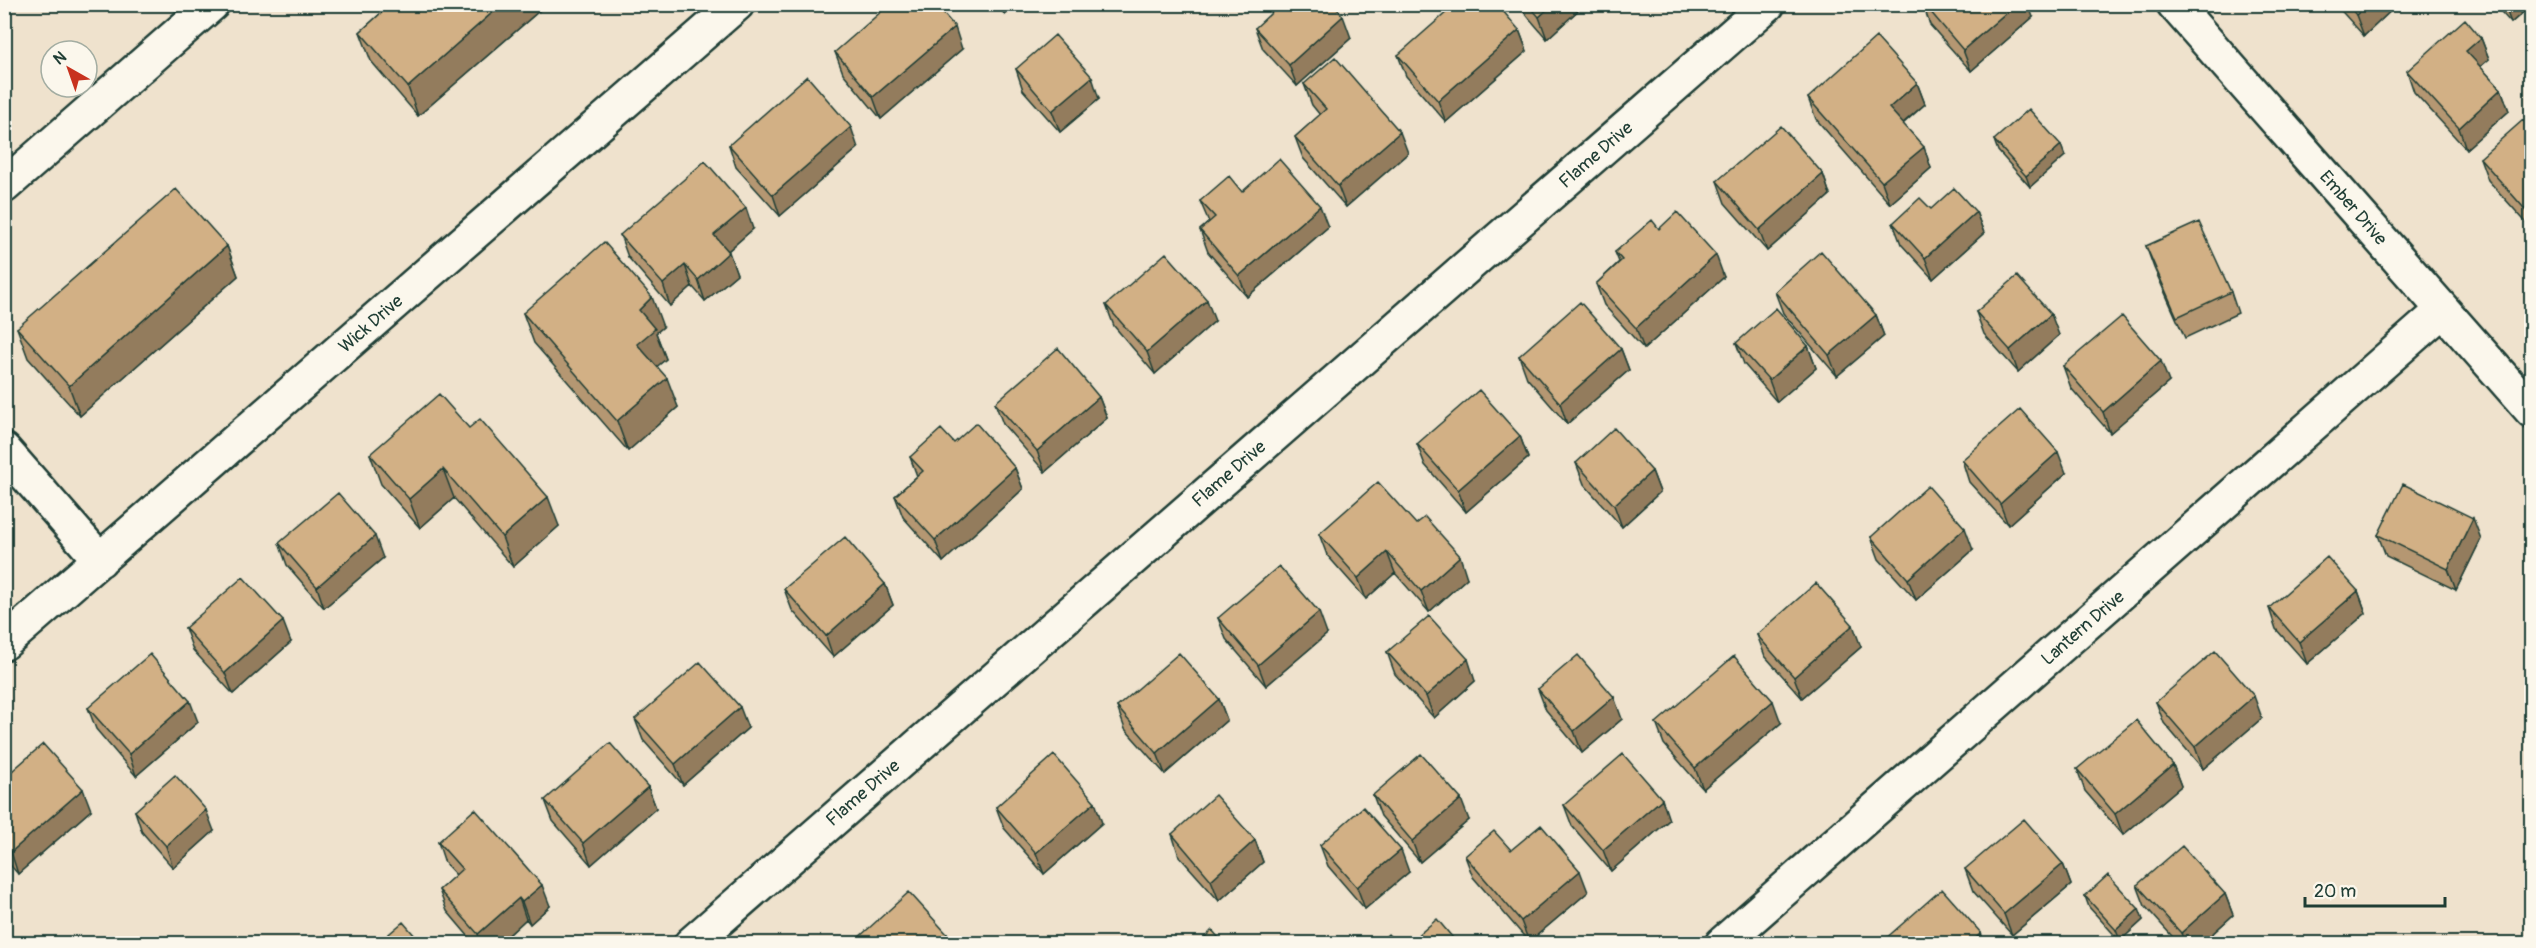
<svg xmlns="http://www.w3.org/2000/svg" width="2536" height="948" viewBox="0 0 2536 948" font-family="Pangolin,sans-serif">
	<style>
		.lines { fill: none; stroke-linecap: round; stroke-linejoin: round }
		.minor-casing { stroke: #1f3d34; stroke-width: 38 }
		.minor { stroke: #fbf7ec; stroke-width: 33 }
		.wall { fill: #b59772; stroke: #1f3d34; stroke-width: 1.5 }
		.shaded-wall { fill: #937b5d; stroke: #1f3d34; stroke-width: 1.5 }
		.building { fill: #d2b085; stroke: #1f3d34; stroke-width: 1.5 }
		.labels { text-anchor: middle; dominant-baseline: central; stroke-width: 6; stroke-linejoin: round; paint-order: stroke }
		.street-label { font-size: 18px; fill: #1f3d34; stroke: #fbf7ec }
	</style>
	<rect width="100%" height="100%" fill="#efe2cd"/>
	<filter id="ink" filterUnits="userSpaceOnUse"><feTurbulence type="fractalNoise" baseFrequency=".0167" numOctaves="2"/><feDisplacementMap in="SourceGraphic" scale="12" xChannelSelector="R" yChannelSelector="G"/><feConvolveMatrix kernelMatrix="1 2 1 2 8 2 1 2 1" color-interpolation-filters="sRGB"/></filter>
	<g filter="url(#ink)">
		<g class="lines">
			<g class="minor-casing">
				<path id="minor" d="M 2174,4 L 2532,411
					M 4,186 L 212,4
					M 4,450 L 100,560
					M 4,643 L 737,4
					M 691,944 L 1768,4
					M 1722,944 L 2443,310"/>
			</g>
			<use href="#minor" class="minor"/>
		</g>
		<path class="wall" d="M 391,4 L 547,4 L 418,116 L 371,61 L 360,32 Z
			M 996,4 L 1017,4 L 1005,15 Z
			M 1517,4 L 1585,4 L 1547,39 Z
			M 1923,4 L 2033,17 L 1971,71 L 1930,25 Z
			M 2335,4 L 2398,4 L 2364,36 Z
			M 2494,4 L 2532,4 L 2532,5 L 2511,23 Z
			M 1255,28 L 1351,38 L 1297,86 L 1263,49 Z
			M 1519,30 L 1527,51 L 1446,122 L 1406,76 L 1398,55 Z
			M 2481,38 L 2489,59 L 2480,67 L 2501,89 L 2509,111 L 2466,149 L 2414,92 L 2407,71 Z
			M 962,49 L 881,119 L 843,73 L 835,52 Z
			M 1016,69 L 1099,99 L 1060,132 L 1023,90 Z
			M 1917,83 L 1925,104 L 1903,124 L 1931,168 L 1890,204 L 1816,119 L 1808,98 Z
			M 1304,84 L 1408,153 L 1346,207 L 1303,158 L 1295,137 L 1320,115 L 1312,105 Z
			M 2532,130 L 2532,229 L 2488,180 L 2480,158 Z
			M 1994,140 L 2065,156 L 2030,187 L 1998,151 Z
			M 729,145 L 858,148 L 780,216 L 736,167 Z
			M 1823,174 L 1830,195 L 1767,251 L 1725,203 L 1717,181 Z
			M 1242,192 L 1328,227 L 1247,297 L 1208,252 L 1200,230 L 1209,222 L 1200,201 Z
			M 1931,209 L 1976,212 L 1984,233 L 1933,279 L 1901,244 L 1893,223 Z
			M 753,229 L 728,251 L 737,274 L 705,301 L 692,286 L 670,306 L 628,257 L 620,235 Z
			M 1659,229 L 1724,277 L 1644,349 L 1604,305 L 1596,284 L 1619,262 L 1615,252 Z
			M 227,246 L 238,276 L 80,416 L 28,358 L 17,328 Z
			M 2146,246 L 2231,292 L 2238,313 L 2185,338 L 2154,268 Z
			M 1775,292 L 1876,315 L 1884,336 L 1837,376 L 1783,313 Z
			M 1106,305 L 1215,321 L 1155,374 L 1114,326 Z
			M 1976,312 L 2059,335 L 2018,372 L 1984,334 Z
			M 523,313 L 663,327 L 656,333 L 666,359 L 657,366 L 678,407 L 628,451 L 534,343 Z
			M 1736,343 L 1808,346 L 1816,368 L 1777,402 L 1744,364 Z
			M 1621,349 L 1629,370 L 1567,424 L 1527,378 L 1519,356 Z
			M 2063,366 L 2169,382 L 2110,433 L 2071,388 Z
			M 1099,397 L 1107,418 L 1045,472 L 1003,424 L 995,403 Z
			M 469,428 L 559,526 L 513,567 L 454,498 L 420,528 L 381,484 L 370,454 Z
			M 1520,436 L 1528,458 L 1466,512 L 1425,465 L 1417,444 Z
			M 954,443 L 1015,468 L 1023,489 L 943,562 L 903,517 L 895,496 L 917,476 L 910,457 Z
			M 1962,460 L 2066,473 L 2008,525 L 1969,482 Z
			M 1576,463 L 1652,471 L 1660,492 L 1622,527 L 1584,484 Z
			M 1416,524 L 1467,578 L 1429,612 L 1395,573 L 1366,599 L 1327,555 L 1319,534 Z
			M 2378,535 L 2481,539 L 2456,590 L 2386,556 Z
			M 1871,537 L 1973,550 L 1916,600 L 1879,559 Z
			M 279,543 L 383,558 L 324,608 L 287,565 Z
			M 885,584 L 893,605 L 833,657 L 792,610 L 784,589 Z
			M 2358,591 L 2366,613 L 2307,664 L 2276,629 L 2269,608 Z
			M 1218,618 L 1327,634 L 1266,686 L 1226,639 Z
			M 185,628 L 291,642 L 233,694 L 193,650 Z
			M 1757,635 L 1861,647 L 1802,698 L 1765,656 Z
			M 1387,652 L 1475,681 L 1434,718 L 1395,674 Z
			M 1538,689 L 1622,719 L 1582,753 L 1546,710 Z
			M 1219,699 L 1227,720 L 1165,774 L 1125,729 L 1117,707 Z
			M 2156,702 L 2262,718 L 2203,769 L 2164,723 Z
			M 88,708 L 198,722 L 136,776 L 96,729 Z
			M 635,719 L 748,728 L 683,785 L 643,740 Z
			M 1656,723 L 1781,723 L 1703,789 L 1664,744 Z
			M 2173,765 L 2181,786 L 2123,835 L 2085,791 L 2077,769 Z
			M 4,778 L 91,810 L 18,874 L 4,858 Z
			M 648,787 L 656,808 L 591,865 L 553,821 L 545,800 Z
			M 1373,795 L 1469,820 L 1420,862 L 1381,816 Z
			M 1564,805 L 1669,820 L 1611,871 L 1572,826 Z
			M 996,807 L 1102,823 L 1044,874 L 1004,828 Z
			M 135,811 L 214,831 L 173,868 L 142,832 Z
			M 1172,834 L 1255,840 L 1263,862 L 1219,901 L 1179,856 Z
			M 438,842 L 550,906 L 530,924 L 526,919 L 499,944 L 475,944 L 447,911 L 439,890 L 456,875 L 445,863 Z
			M 1320,845 L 1409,872 L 1365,909 L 1328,866 Z
			M 1511,850 L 1588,892 L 1529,942 L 1473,877 L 1465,856 Z
			M 2063,864 L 2071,885 L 2012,935 L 1973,891 L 1965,869 Z
			M 2137,885 L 2225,894 L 2233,915 L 2201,944 L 2179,944 L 2145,906 Z
			M 2085,896 L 2143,920 L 2120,941 L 2089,907 Z"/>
		<path class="shaded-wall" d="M 502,4 L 547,4 L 418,116 L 408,87 Z
			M 1001,4 L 1017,4 L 1005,15 Z
			M 1553,4 L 1585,4 L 1547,39 L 1539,17 Z
			M 2016,4 L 2028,4 L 2033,17 L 1971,71 L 1963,50 Z
			M 2367,4 L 2398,4 L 2364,36 L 2356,15 Z
			M 2515,4 L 2532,4 L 2511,23 L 2507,12 Z
			M 1343,16 L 1351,38 L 1297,86 L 1289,65 Z
			M 955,27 L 962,49 L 881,119 L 873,97 Z
			M 1519,30 L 1527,51 L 1446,122 L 1438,101 Z
			M 2481,38 L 2489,59 L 2474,72 L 2466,51 Z
			M 1092,77 L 1099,99 L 1060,132 L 1052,111 Z
			M 1917,83 L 1925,104 L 1896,129 L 1889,108 Z
			M 2501,89 L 2509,111 L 2466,149 L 2459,128 Z
			M 851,127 L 858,148 L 780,216 L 773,195 Z
			M 1400,132 L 1408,153 L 1346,207 L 1338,186 Z
			M 2061,145 L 2065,156 L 2030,187 L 2026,176 Z
			M 1924,147 L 1931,168 L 1890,204 L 1882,182 Z
			M 1823,174 L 1830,195 L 1767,251 L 1759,230 Z
			M 1320,206 L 1328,227 L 1247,297 L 1239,276 Z
			M 746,208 L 753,229 L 722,256 L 714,235 Z
			M 1976,212 L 1984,233 L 1933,279 L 1925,258 Z
			M 227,246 L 238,276 L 80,416 L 69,386 Z
			M 729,252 L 737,274 L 705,301 L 698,280 Z
			M 1716,255 L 1724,277 L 1644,349 L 1636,328 Z
			M 685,265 L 692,286 L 670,306 L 663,284 Z
			M 652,297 L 663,327 L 656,333 L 666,359 L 648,374 L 637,344 L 639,310 Z
			M 1207,300 L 1215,321 L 1155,374 L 1147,352 Z
			M 2051,314 L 2059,335 L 2018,372 L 2010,350 Z
			M 1876,315 L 1884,336 L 1837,376 L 1829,355 Z
			M 1808,346 L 1816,368 L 1777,402 L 1769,380 Z
			M 1621,349 L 1629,370 L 1567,424 L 1560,403 Z
			M 2161,361 L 2169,382 L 2110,433 L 2103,412 Z
			M 667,378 L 678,407 L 628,451 L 617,421 Z
			M 1099,397 L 1107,418 L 1045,472 L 1037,451 Z
			M 1520,436 L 1528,458 L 1466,512 L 1458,490 Z
			M 2058,452 L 2066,473 L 2008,525 L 2000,504 Z
			M 1015,468 L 1023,489 L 943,562 L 935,540 Z
			M 443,469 L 454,498 L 420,528 L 409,499 Z
			M 1652,471 L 1660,492 L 1622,527 L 1614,505 Z
			M 548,497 L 559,526 L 513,567 L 502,537 Z
			M 2473,518 L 2481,539 L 2456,590 L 2448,569 Z
			M 1965,528 L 1973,550 L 1916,600 L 1908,579 Z
			M 375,536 L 383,558 L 324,608 L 317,587 Z
			M 1387,552 L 1395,573 L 1366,599 L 1358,578 Z
			M 1460,556 L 1467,578 L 1429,612 L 1421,591 Z
			M 885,584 L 893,605 L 833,657 L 826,636 Z
			M 2358,591 L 2366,613 L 2307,664 L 2299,642 Z
			M 1319,612 L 1327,634 L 1266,686 L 1258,665 Z
			M 283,621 L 291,642 L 233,694 L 225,673 Z
			M 1853,625 L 1861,647 L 1802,698 L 1794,677 Z
			M 1468,659 L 1475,681 L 1434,718 L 1426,696 Z
			M 2254,696 L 2262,718 L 2203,769 L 2195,747 Z
			M 1614,697 L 1622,719 L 1582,753 L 1574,731 Z
			M 1219,699 L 1227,720 L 1165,774 L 1157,753 Z
			M 190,701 L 198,722 L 136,776 L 129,754 Z
			M 1773,701 L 1781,723 L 1703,789 L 1695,768 Z
			M 740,707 L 748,728 L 683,785 L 675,764 Z
			M 2173,765 L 2181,786 L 2123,835 L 2115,814 Z
			M 648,787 L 656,808 L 591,865 L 583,843 Z
			M 83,789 L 91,810 L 18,874 L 11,852 Z
			M 1461,799 L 1469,820 L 1420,862 L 1412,841 Z
			M 1662,799 L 1669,820 L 1611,871 L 1603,850 Z
			M 1095,802 L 1102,823 L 1044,874 L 1036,853 Z
			M 206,810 L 214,831 L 173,868 L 166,846 Z
			M 1255,840 L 1263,862 L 1219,901 L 1211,880 Z
			M 1401,850 L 1409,872 L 1365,909 L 1357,887 Z
			M 2063,864 L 2071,885 L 2012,935 L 2004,914 Z
			M 1580,871 L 1588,892 L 1529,942 L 1521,921 Z
			M 542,885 L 550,906 L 530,924 L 522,902 Z
			M 2225,894 L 2233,915 L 2201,944 L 2185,944 L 2181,933 Z
			M 519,898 L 526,919 L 499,944 L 481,944 L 478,934 Z
			M 2139,909 L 2143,920 L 2120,941 L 2116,930 Z
			M 1981,933 L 1985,944 L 1970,944 Z
			M 947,934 L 950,944 L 936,944 Z"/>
		<path class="building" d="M 391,4 L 502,4 L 408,87 L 360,32 Z
			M 890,4 L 935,4 L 955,27 L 873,97 L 835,52 Z
			M 1281,4 L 1333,4 L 1343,16 L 1289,65 L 1255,28 Z
			M 1456,4 L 1497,4 L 1519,30 L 1438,101 L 1398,55 Z
			M 1528,4 L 1553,4 L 1539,17 Z
			M 1924,4 L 2016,4 L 1963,50 Z
			M 2347,4 L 2367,4 L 2356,15 Z
			M 2500,4 L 2515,4 L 2507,12 Z
			M 2465,19 L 2481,38 L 2466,51 L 2501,89 L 2459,128 L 2407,71 Z
			M 1055,35 L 1092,77 L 1052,111 L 1016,69 Z
			M 1876,37 L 1917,83 L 1889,108 L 1924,147 L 1882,182 L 1808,98 Z
			M 1335,57 L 1400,132 L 1338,186 L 1295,137 L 1326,109 L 1304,84 Z
			M 807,76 L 851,127 L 773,195 L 729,145 Z
			M 2029,109 L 2061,145 L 2026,176 L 1994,140 Z
			M 2523,120 L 2532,130 L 2531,216 L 2480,158 Z
			M 1781,126 L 1823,174 L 1759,230 L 1717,181 Z
			M 1279,159 L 1320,206 L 1239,276 L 1200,230 L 1215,217 L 1200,201 L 1229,176 L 1242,192 Z
			M 705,161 L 746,208 L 714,235 L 729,252 L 698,280 L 685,265 L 663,284 L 620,235 Z
			M 1954,188 L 1976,212 L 1925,258 L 1893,223 L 1920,198 L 1931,209 Z
			M 176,189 L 227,246 L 69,386 L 17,328 Z
			M 1677,212 L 1716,255 L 1636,328 L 1596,284 L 1622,260 L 1615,252 L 1652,220 L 1659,229 Z
			M 2199,222 L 2231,292 L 2177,317 L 2146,246 Z
			M 604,242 L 652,297 L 639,310 L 655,329 L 637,344 L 667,378 L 617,421 L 523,313 Z
			M 1821,251 L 1876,315 L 1829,355 L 1775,292 Z
			M 1166,253 L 1207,300 L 1147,352 L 1106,305 Z
			M 2017,276 L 2051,314 L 2010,350 L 1976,312 Z
			M 1580,302 L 1621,349 L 1560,403 L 1519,356 Z
			M 1776,308 L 1808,346 L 1769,380 L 1736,343 Z
			M 2122,316 L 2161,361 L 2103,412 L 2063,366 Z
			M 1058,348 L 1099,397 L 1037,451 L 995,403 Z
			M 1479,390 L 1520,436 L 1458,490 L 1417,444 Z
			M 439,394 L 469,428 L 480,419 L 548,497 L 502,537 L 443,469 L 409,499 L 370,454 Z
			M 2020,409 L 2058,452 L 2000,504 L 1962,460 Z
			M 976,423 L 1015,468 L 935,540 L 895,496 L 923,471 L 910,457 L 941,429 L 954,443 Z
			M 1614,428 L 1652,471 L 1614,505 L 1576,463 Z
			M 1378,482 L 1416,524 L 1425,517 L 1460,556 L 1421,591 L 1387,552 L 1358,578 L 1319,534 Z
			M 2403,484 L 2473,518 L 2448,569 L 2378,535 Z
			M 1928,486 L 1965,528 L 1908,579 L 1871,537 Z
			M 338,493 L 375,536 L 317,587 L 279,543 Z
			M 845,537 L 885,584 L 826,636 L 784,589 Z
			M 2327,557 L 2358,591 L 2299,642 L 2269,608 Z
			M 1279,566 L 1319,612 L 1258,665 L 1218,618 Z
			M 243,577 L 283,621 L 225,673 L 185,628 Z
			M 1816,583 L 1853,625 L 1794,677 L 1757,635 Z
			M 1429,616 L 1468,659 L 1426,696 L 1387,652 Z
			M 2215,651 L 2254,696 L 2195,747 L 2156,702 Z
			M 1179,653 L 1219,699 L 1157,753 L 1117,707 Z
			M 150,654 L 190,701 L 129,754 L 88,708 Z
			M 1578,655 L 1614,697 L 1574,731 L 1538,689 Z
			M 1734,656 L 1773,701 L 1695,768 L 1656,723 Z
			M 700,662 L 740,707 L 675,764 L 635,719 Z
			M 2136,720 L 2173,765 L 2115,814 L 2077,769 Z
			M 610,743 L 648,787 L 583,843 L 545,800 Z
			M 43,744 L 83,789 L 11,852 L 4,845 L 4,778 Z
			M 1421,754 L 1461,799 L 1412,841 L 1373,795 Z
			M 1623,754 L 1662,799 L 1603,850 L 1564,805 Z
			M 1054,755 L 1095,802 L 1036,853 L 996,807 Z
			M 175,775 L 206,810 L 166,846 L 135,811 Z
			M 1215,795 L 1255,840 L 1211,880 L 1172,834 Z
			M 1363,807 L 1401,850 L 1357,887 L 1320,845 Z
			M 475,809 L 542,885 L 522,902 L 519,898 L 478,934 L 439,890 L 462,869 L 438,842 Z
			M 2024,819 L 2063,864 L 2004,914 L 1965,869 Z
			M 1541,825 L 1580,871 L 1521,921 L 1465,856 L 1494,831 L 1511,850 Z
			M 2182,846 L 2225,894 L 2181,933 L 2137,885 Z
			M 2108,875 L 2139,909 L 2116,930 L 2085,896 Z
			M 1942,889 L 1981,933 L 1970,944 L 1887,944 L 1884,940 Z
			M 909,892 L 947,934 L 936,944 L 862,944 L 858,938 Z
			M 1437,919 L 1458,944 L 1408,944 Z
			M 403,922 L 422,944 L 377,944 Z
			M 1212,930 L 1224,944 L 1198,944 Z
			M 1388,934 L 1397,944 L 1378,944 Z"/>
	</g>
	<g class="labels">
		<g class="street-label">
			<text transform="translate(1596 155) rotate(-41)">Flame Drive</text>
			<text transform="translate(2353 208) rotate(49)">Ember Drive</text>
			<text transform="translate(371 324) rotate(-41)">Wick Drive</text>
			<text transform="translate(1229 474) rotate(-41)">Flame Drive</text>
			<text transform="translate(2083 628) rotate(-41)">Lantern Drive</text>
			<text transform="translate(863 793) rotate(-41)">Flame Drive</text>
		</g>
	</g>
	<rect width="2536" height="948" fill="none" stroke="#fbf7ec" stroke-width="24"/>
	<rect x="12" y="12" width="2512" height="924" fill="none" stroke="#1f3d34" stroke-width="2" filter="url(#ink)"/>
	<g transform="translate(69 69) rotate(320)"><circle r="28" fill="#fbf7ec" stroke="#a3ada2" stroke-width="1.5"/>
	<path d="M0-4.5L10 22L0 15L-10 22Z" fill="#c8321e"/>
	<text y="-9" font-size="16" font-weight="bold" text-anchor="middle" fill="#1f3d34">N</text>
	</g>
	<path d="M2305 897v9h140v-9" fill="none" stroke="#1f3d34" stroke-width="3"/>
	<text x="2314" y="897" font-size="18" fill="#1f3d34" stroke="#fbf7ec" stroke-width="4.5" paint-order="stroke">20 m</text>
</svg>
